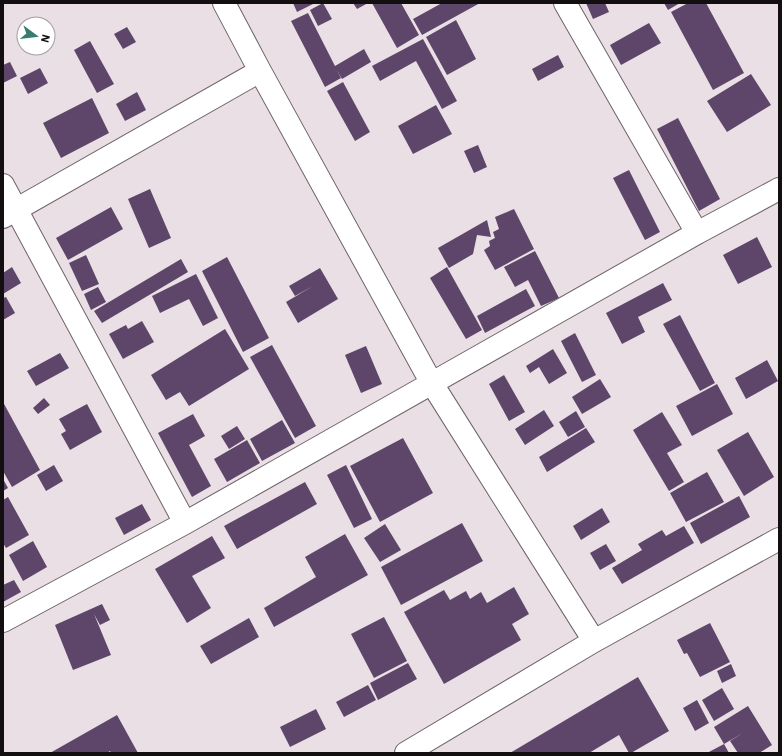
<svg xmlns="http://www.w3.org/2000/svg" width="782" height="756" viewBox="0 0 782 756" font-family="'IBM Plex Sans',sans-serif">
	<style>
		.building { fill: #5e466a }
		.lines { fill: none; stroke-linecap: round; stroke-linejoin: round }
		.minor-casing { stroke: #6d6368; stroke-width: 24 }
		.minor { stroke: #fff; stroke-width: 22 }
	</style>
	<rect width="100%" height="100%" fill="#eadfe4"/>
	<path class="building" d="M 293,3 L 315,3 L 297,12 Z
		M 323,3 L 332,19 L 318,26 L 310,10 Z
		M 353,3 L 368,3 L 357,9 Z
		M 372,3 L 401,3 L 419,35 L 397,48 Z
		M 442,3 L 480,3 L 422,35 L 413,19 Z
		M 586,3 L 605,3 L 609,12 L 593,19 Z
		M 664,3 L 680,3 L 668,10 Z
		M 688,3 L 706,3 L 744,73 L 713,90 L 671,12 Z
		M 308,13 L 335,66 L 364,49 L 371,62 L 342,79 L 337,70 L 341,78 L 325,87 L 291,21 Z
		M 456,20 L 476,59 L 447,75 L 426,37 Z
		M 649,23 L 661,43 L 621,65 L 610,45 Z
		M 127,27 L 136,42 L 123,49 L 114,34 Z
		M 423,39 L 457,101 L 442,109 L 416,61 L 380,81 L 372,66 Z
		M 90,41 L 114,84 L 97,93 L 74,50 Z
		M 558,55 L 564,67 L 538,81 L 532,69 Z
		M 10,62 L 17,76 L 3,83 L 3,65 Z
		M 40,68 L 48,83 L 28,94 L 20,78 Z
		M 751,74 L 771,105 L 727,132 L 707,101 Z
		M 343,82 L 370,132 L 355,141 L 327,91 Z
		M 137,92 L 146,110 L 125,121 L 116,104 Z
		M 92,98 L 109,133 L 61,158 L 43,123 Z
		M 436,105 L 452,134 L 413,154 L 398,126 Z
		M 678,118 L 720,199 L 699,211 L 657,129 Z
		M 478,145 L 487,167 L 474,173 L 464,151 Z
		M 629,170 L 660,232 L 645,240 L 613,178 Z
		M 150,189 L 171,238 L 149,248 L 128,199 Z
		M 111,207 L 123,229 L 68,260 L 56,238 Z
		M 514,209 L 534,249 L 495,270 L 484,250 L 490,246 L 489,241 L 495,238 L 493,232 L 499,229 L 495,217 Z
		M 487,220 L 491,237 L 477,235 L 473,254 L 449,268 L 438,248 Z
		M 757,237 L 772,267 L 738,284 L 723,255 Z
		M 535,251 L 559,298 L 541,306 L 528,280 L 515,287 L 504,267 Z
		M 86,255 L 99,284 L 82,291 L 69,263 Z
		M 227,257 L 269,338 L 243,352 L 202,271 Z
		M 181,259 L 188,272 L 102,323 L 94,311 Z
		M 12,267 L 21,283 L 3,294 L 3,273 Z
		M 447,267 L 482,330 L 466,339 L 430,278 Z
		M 320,268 L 338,299 L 298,323 L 286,302 L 313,286 L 295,296 L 289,286 Z
		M 196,274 L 218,318 L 203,326 L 189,299 L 160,313 L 152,296 Z
		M 663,283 L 672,300 L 638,317 L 645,332 L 622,344 L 606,313 Z
		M 98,287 L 106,302 L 91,310 L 84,294 Z
		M 526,289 L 535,306 L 485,333 L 477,316 Z
		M 6,297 L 15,313 L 3,320 L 3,298 Z
		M 680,315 L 715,383 L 700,391 L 663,324 Z
		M 142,321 L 154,342 L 123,359 L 109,334 L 126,325 L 128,329 Z
		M 225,329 L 249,369 L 189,406 L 180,392 L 166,400 L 151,375 Z
		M 575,333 L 596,375 L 582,382 L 561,341 Z
		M 272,345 L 316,426 L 295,438 L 250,357 Z
		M 366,346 L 382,384 L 361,393 L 345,355 Z
		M 553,349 L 567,373 L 549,384 L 539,367 L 530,373 L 526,366 Z
		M 60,353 L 69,368 L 36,386 L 27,371 Z
		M 767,360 L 778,381 L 746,399 L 735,378 Z
		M 504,375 L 525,412 L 509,421 L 489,384 Z
		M 600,379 L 611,397 L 582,414 L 572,397 Z
		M 717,384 L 733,414 L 692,436 L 676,406 Z
		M 44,398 L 50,405 L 38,414 L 33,408 Z
		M 3,402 L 40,470 L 12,487 L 3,471 Z
		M 87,404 L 102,432 L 70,450 L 61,434 L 66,431 L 59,419 Z
		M 544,410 L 554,426 L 525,445 L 515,429 Z
		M 576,411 L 585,427 L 568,437 L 559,422 Z
		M 662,412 L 682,445 L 667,453 L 684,482 L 669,491 L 633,430 Z
		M 193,414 L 205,436 L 189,445 L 211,486 L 192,497 L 158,433 Z
		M 282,420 L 295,443 L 262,461 L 250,439 Z
		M 237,426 L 245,439 L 229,449 L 221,436 Z
		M 586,428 L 595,442 L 547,472 L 539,457 Z
		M 748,432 L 774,477 L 744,496 L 717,450 Z
		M 403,438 L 433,493 L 380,522 L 350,466 Z
		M 247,440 L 260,463 L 227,482 L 214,459 Z
		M 54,465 L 63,481 L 46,491 L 37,475 Z
		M 346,465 L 372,519 L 354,528 L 327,475 Z
		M 707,472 L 724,502 L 686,522 L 670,493 Z
		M 3,479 L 8,488 L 3,491 Z
		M 305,482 L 317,504 L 237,549 L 224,526 Z
		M 739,496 L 750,517 L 701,544 L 690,523 Z
		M 8,497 L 29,535 L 6,548 L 3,543 L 3,500 Z
		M 142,504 L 151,520 L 124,535 L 115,518 Z
		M 602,508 L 610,522 L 581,540 L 573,526 Z
		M 462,523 L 483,561 L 401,605 L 381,567 Z
		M 385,524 L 401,550 L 380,562 L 364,538 Z
		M 684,526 L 694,543 L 622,584 L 612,568 L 642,550 L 638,544 L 662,530 L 666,536 Z
		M 345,534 L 368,575 L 274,627 L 264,608 L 316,577 L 305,557 Z
		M 212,536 L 225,558 L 192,576 L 211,608 L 187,623 L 155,569 Z
		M 33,541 L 47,567 L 23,581 L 9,555 Z
		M 606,544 L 616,561 L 600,570 L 590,553 Z
		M 14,580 L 21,592 L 3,602 L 3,585 Z
		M 514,587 L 529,614 L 512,624 L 521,640 L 444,684 L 404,612 L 444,590 L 450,600 L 466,591 L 470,599 L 481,592 L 487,603 Z
		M 102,604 L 110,620 L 100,625 L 94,614 L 111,655 L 73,670 L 55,625 Z
		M 384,617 L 407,661 L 374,678 L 351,634 Z
		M 249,618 L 259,637 L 211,664 L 200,646 Z
		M 710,623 L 730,662 L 700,677 L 687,653 L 684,654 L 677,640 Z
		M 408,663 L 417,679 L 378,700 L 370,683 Z
		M 731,664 L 736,676 L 722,683 L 717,671 Z
		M 638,677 L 669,731 L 631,753 L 629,753 L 619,735 L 589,753 L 510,753 Z
		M 368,685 L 376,700 L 344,717 L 336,702 Z
		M 722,688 L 734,709 L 714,721 L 702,700 Z
		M 697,700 L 709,723 L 695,731 L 683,708 Z
		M 748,706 L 772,745 L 759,753 L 738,753 L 730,741 L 743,733 L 724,744 L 714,727 Z
		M 316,709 L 326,729 L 290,747 L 280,727 Z
		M 117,715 L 138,753 L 111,753 L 110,751 L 107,753 L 50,753 Z
		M 724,744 L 729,753 L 707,753 Z"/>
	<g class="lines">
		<g class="minor-casing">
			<path id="minor" d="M 224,3 L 260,71 L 431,382 L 594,641
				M 565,3 L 697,233
				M 3,185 L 185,523
				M 3,217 L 260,71
				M 3,621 L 185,523 L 697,233 L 779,189
				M 406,753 L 594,641 L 779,539"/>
		</g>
		<use href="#minor" class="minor"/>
	</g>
	<rect width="782" height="756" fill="none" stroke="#130f11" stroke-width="8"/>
	<g transform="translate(36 36) rotate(105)"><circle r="19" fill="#ffffff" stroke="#a19fa0"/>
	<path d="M0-3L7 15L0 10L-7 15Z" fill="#377c71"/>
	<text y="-6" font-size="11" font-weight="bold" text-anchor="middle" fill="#130f11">N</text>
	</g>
</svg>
